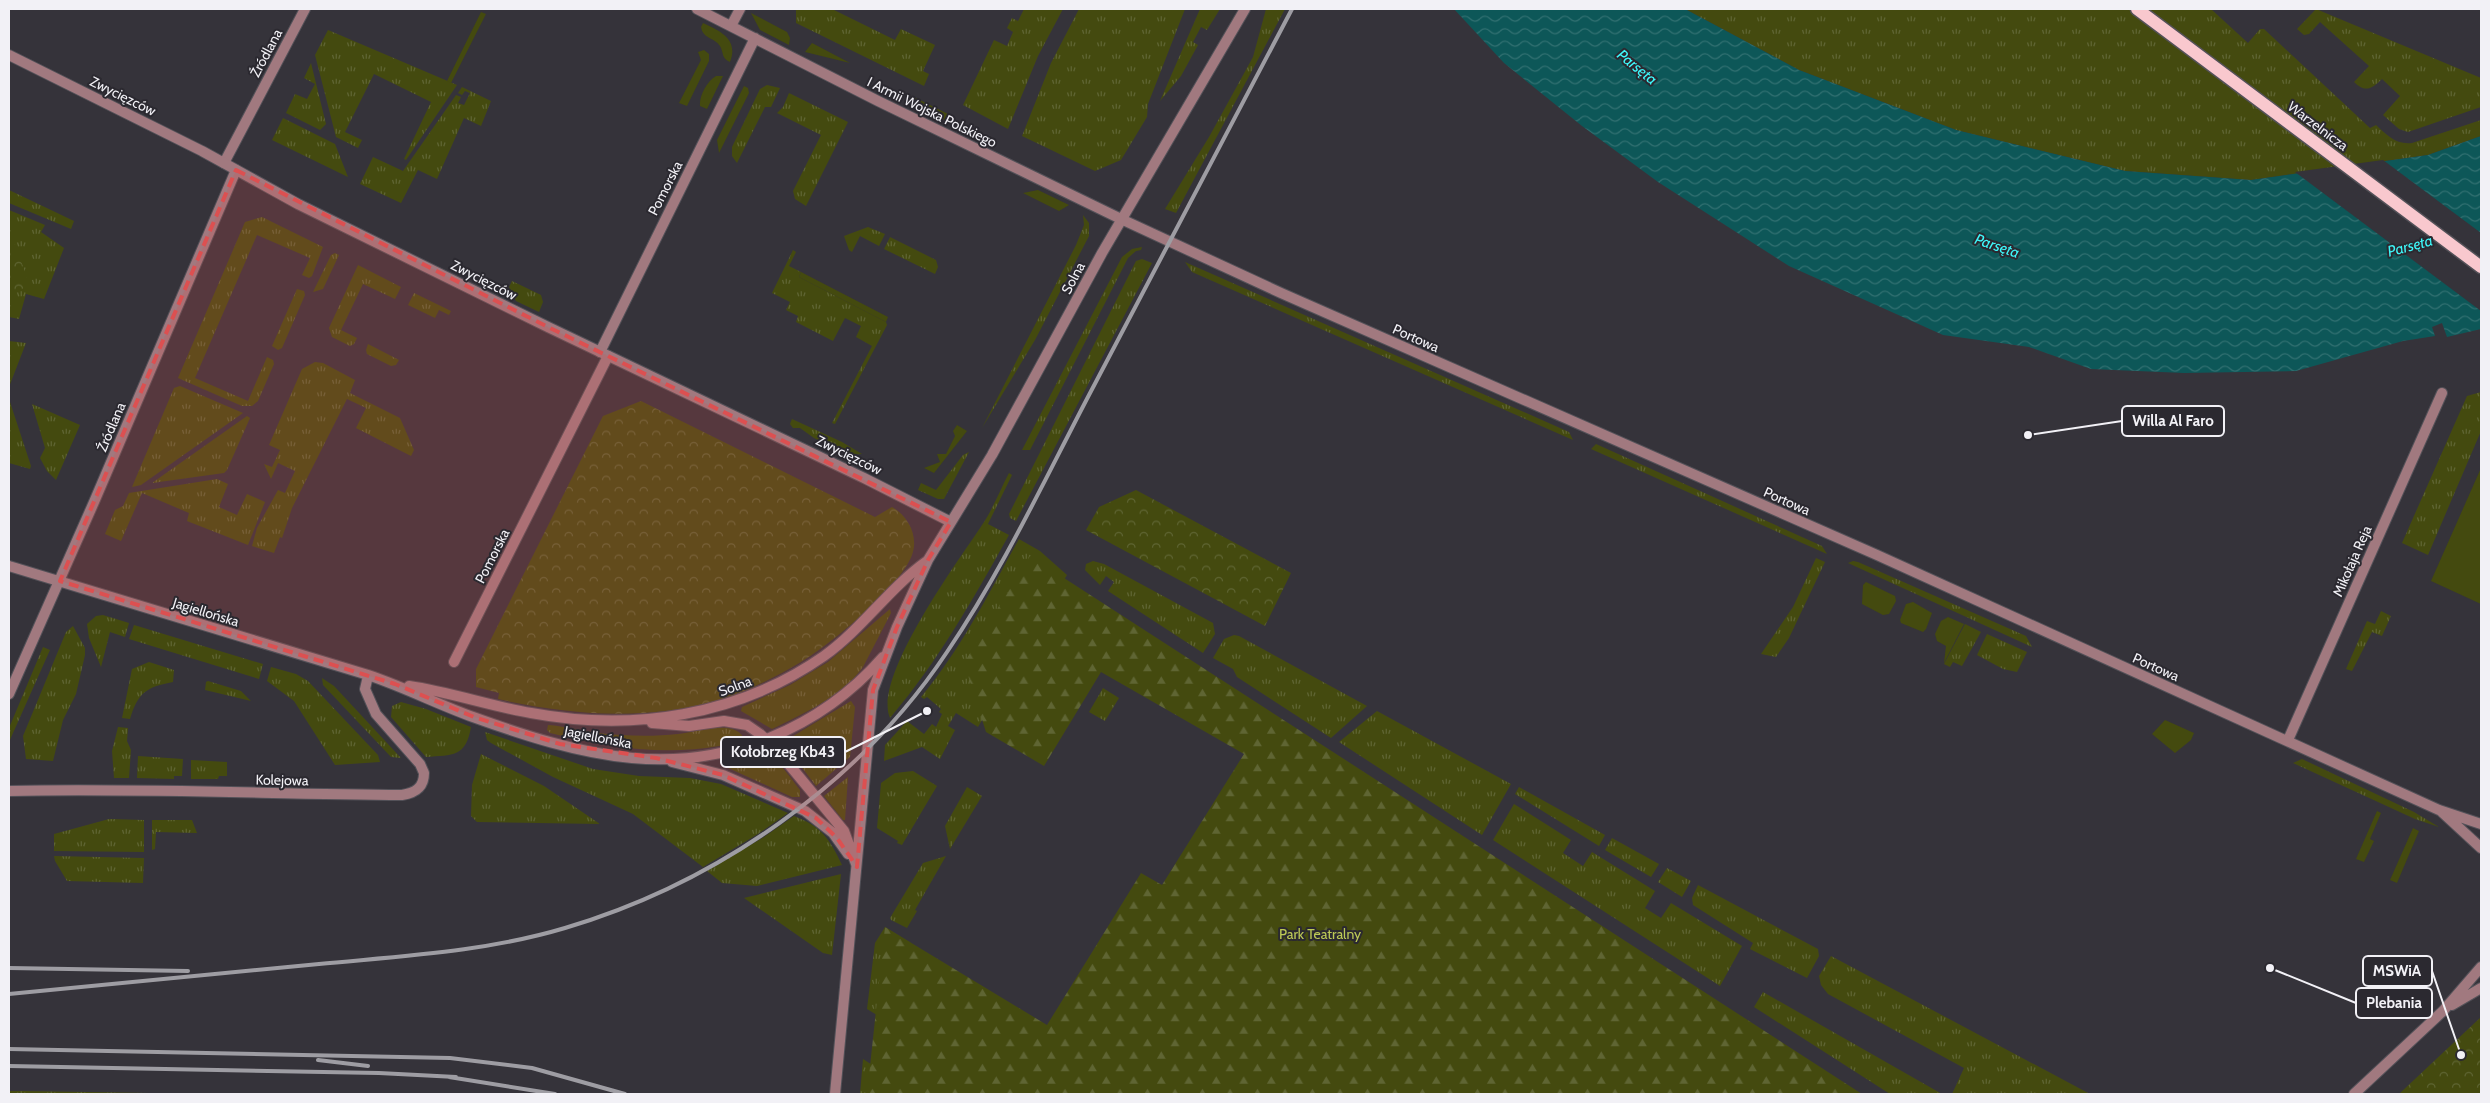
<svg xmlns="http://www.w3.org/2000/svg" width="2490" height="1103" viewBox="0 0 2490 1103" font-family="Cabin,sans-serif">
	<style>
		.grass { fill: url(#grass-tufts) }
		.forest { fill: url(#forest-firs) }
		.park { fill: url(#park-crowns) }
		.garden { fill: #444a0f }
		.water { fill: url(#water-waves) }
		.pier { fill: #35333a }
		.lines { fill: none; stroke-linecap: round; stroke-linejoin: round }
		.minor-casing { stroke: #535158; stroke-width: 12 }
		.tertiary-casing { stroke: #535158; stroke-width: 12 }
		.primary-casing { stroke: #535158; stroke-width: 15 }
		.minor { stroke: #a1797f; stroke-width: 10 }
		.tertiary { stroke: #a1797f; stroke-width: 10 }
		.primary { stroke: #f9c8ce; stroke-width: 12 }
		.rail { stroke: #9e9da3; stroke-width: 4 }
		.marked { fill: #dc5051; fill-opacity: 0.2; stroke: #dc5051; stroke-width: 4; stroke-dasharray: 10 6; stroke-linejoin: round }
		.labels { text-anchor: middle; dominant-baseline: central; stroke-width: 4; stroke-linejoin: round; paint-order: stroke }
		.street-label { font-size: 14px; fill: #f2f1f6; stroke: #2b2930 }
		.park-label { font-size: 14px; fill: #bdca56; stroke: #2b2930 }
		.water-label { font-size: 15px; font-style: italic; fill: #3ef8fa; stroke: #2b2930 }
		.leader { fill: none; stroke: #f2f1f6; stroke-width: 2 }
		.callout-dot { fill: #f2f1f6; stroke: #2b2930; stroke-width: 2 }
		.callout { fill: #2b2930; stroke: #f2f1f6; stroke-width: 2 }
		.callout-label { font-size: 15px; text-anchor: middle; font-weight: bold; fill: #f2f1f6 }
	</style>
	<defs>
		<pattern id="grass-tufts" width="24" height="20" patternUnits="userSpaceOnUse" patternTransform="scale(1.25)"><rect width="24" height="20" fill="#444a0f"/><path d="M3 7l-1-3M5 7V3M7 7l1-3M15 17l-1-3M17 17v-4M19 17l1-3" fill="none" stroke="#5f6533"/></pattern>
		<pattern id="forest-firs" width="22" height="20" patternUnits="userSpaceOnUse" patternTransform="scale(1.25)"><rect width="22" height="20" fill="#444a0f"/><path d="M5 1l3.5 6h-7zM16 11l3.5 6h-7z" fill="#5f6533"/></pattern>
		<pattern id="park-crowns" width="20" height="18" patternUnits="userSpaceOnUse" patternTransform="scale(1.25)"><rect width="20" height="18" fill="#444a0f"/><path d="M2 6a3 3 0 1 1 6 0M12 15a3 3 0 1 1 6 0" fill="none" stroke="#5f6533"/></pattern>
		<pattern id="water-waves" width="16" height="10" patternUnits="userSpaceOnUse" patternTransform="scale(1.25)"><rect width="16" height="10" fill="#0d5758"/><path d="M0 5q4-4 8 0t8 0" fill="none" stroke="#317071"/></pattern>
	</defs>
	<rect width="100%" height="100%" fill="#35333a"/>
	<path class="grass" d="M 796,9 L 832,9 L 895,40 L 901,29 L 935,45 L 923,71 L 929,74 L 924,86 L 796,23 Z
		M 1024,9 L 1063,9 L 1038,56 L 1008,129 L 963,105 L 994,40 L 1007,46 L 1013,32 L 1007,28 L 1012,18 L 1018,21 Z
		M 1079,9 L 1185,9 L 1148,104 L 1147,117 L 1121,160 L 1095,171 L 1022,136 L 1051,63 Z
		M 1200,9 L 1220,9 L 1207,30 L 1201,27 L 1193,42 L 1198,45 L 1181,76 L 1160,101 Z
		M 1266,9 L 1285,9 L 1176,213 L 1165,209 L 1209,137 L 1253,57 Z
		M 1685,9 L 2211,9 L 2248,43 L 2260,29 L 2264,29 L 2370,128 L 2376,125 C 2387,135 2396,145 2412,143 L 2481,120 L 2481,136 L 2428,155 L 2251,180 L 2125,171 L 1956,130 L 1799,70 Z
		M 2316,9 L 2481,78 L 2481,107 L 2408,132 L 2399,129 L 2383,115 L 2400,96 L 2382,79 C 2372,89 2365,93 2354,82 L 2369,66 L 2320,22 L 2309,34 L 2304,35 L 2297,29 Z
		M 328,30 L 457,85 L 406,160 L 404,159 L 431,102 L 374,74 L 345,132 L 362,140 L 358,148 L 336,137 L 315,55 Z
		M 311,63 L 326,124 L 320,130 L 286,113 L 295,94 L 307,99 L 315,84 L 304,78 Z
		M 767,85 L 780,88 L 771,107 L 765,107 L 737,163 L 732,156 L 732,147 L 760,89 Z
		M 462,87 L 491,101 L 481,126 L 464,118 L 437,179 L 418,170 L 401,203 L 360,184 L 373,157 L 403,171 L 456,95 L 461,97 L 458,103 L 464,105 L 470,93 L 465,91 L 462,95 L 458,93 Z
		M 789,93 L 848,122 L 806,206 L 795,199 L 793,191 L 821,135 L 777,113 L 783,107 Z
		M 283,118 L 335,144 L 348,177 L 272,140 Z
		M 9,190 L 74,221 L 71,229 L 9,203 Z
		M 9,210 L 45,225 L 41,232 L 64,248 L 44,299 L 26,294 L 19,319 L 9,317 Z
		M 1083,215 L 1089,223 L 1089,236 L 1035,340 L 982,428 L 1076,245 L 1084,225 Z
		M 262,217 L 323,247 L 312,276 L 309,278 L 302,275 L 310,258 L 257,235 L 195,378 L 248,401 L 267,357 L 273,360 L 274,364 L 258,401 L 252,406 L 242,406 L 178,378 L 245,222 Z
		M 868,227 L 885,234 L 879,246 L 860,236 L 852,252 L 849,250 L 844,236 Z
		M 890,237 L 936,260 L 938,267 L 935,274 L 884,249 Z
		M 1142,247 L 1141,250 L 1136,251 L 1128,258 L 1030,450 L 1022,450 L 1122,257 L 1132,249 Z
		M 793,250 L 796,252 L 789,266 L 801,272 L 799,277 L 886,322 L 887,325 L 835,424 L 832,423 L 872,346 L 856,337 L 861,326 L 845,318 L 833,341 L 796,322 L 798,316 L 786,310 L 790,302 L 772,293 Z
		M 335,253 L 339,255 L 323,289 L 313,292 L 331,255 Z
		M 1142,259 L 1152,263 L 1016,521 L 1010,518 L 1009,514 L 1136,261 Z
		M 1185,262 L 1569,432 L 1573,440 L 1192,272 Z
		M 358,265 L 401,287 L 395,299 L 363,284 L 341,330 L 357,338 L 354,344 L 350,346 L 332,337 L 329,328 Z
		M 512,281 L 541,295 L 543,302 L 539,312 L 516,301 L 509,287 Z
		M 297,289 L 304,291 L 305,295 L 282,348 L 278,350 L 272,346 Z
		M 414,293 L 451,311 L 449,315 L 439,310 L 435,318 L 408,305 Z
		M 9,341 L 26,343 L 9,387 Z
		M 368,344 L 399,360 L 396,365 L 391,366 L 367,354 L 366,350 Z
		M 315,362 L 323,363 L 355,380 L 350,393 L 400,418 L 414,450 L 411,456 L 356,428 L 366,408 L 347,399 L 292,508 L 282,538 L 280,537 L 274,553 L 252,546 L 257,528 L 278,490 L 285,493 L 295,471 L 278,463 L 271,479 L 264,464 L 272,467 L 280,450 L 269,445 L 302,369 Z
		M 180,386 L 243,413 L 141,485 L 132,487 L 174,388 Z
		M 2481,392 L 2481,431 L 2428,555 L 2402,543 L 2467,396 Z
		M 9,399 L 31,466 L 30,469 L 9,463 Z
		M 32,404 L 80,425 L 56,480 L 47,471 L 40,458 L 45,448 Z
		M 247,416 L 250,418 L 227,470 L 224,473 L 152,483 Z
		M 792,419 L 842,442 L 862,454 L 849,455 L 814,438 L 800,428 L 793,428 L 790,424 Z
		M 1596,444 L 1822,546 L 1827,554 L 1591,449 Z
		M 969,452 L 944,499 L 938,499 L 918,490 L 921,483 L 936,490 L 963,455 Z
		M 1009,473 L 1012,475 L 988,524 L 1009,535 C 972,601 939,660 890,718 C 872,678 959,560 982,525 C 993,509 1000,490 1009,473 Z
		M 217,479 L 228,484 L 219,507 L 237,515 L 247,494 L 265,502 L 248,545 L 187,521 L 189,513 L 142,493 L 121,541 L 105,534 L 115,510 L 123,506 L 129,493 Z
		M 1019,539 L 1040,551 L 1067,575 L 978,727 L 956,713 L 948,726 L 955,730 L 940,759 L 922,747 L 884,761 L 885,745 L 907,721 L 924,734 L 932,724 L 936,727 L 942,714 L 939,712 L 941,709 L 927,697 L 924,699 L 921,697 C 961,649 989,593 1019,539 Z
		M 1816,558 L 1825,562 L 1789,638 L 1776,657 L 1761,654 L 1793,607 Z
		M 1093,561 L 1104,564 L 1213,623 L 1215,634 L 1203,653 L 1108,591 L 1114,582 L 1106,576 L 1100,585 L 1085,570 L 1086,564 Z
		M 1853,561 L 1858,562 L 2026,636 L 2032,647 L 1848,563 Z
		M 890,609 L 891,613 L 863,667 C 842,696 803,714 772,729 L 741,711 L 742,707 L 790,685 L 828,662 Z
		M 2381,611 L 2391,616 L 2382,636 L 2372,632 L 2352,671 L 2346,669 L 2367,621 L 2375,624 Z
		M 103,615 L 129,623 L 125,637 L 110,632 L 101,667 L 89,638 L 87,624 L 96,616 Z
		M 1965,624 L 1981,632 L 1962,666 L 1953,662 L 1950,667 L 1944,664 Z
		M 134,625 L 263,664 L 259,679 L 129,639 Z
		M 73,626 L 85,648 L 85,655 L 76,694 L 63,720 L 53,761 L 26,759 L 23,736 L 66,632 Z
		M 1987,634 L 2027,652 L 2017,672 L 2003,669 L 1977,655 Z
		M 1234,635 L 1239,636 L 1367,706 L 1331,738 L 1237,677 L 1233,669 L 1213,658 L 1224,639 Z
		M 43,647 L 50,650 L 9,742 L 9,728 Z
		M 149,662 L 174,670 L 173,682 C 147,687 138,692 130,719 L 122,718 L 132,669 Z
		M 271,667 L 296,674 L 308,681 L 378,755 L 380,762 L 335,765 L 294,701 L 267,681 Z
		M 322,678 L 334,686 L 401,758 L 391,757 L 323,685 Z
		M 208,681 L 241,691 L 251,701 L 205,690 L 206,682 Z
		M 1103,688 L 1119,698 L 1105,721 L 1089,712 Z
		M 851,701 L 855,707 L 850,757 L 816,786 L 784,744 L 785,741 Z
		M 401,702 L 426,709 L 471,727 C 466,757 453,755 426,757 L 391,717 L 392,706 Z
		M 1377,711 L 1511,784 L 1482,835 L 1339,742 Z
		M 548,725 C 565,726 581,731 598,733 C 624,736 652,737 678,734 C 694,733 733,719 743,737 C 740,744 726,745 719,746 C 662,756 606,747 550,733 L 547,730 Z
		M 118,727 L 128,728 L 127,741 L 131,750 L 129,778 L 114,778 L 112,751 Z
		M 485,732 L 593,769 L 639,776 L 690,778 L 721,784 L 788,813 L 758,834 L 703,867 L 633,814 L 553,777 L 491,743 L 487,740 Z
		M 761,750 C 773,752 792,780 800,790 L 800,797 L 792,797 L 726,767 L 724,763 L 725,760 Z
		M 481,754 L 544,786 L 600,824 L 477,822 L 471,816 L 472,785 Z
		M 138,756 L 183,759 L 182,776 L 174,776 L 174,779 L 137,778 Z
		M 2302,759 L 2414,812 L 2439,827 L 2415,819 L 2293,763 Z
		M 191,760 L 227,762 L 227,776 L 219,776 L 218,779 L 191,779 Z
		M 913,771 L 937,786 L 902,845 L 897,843 L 898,841 L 877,828 L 881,783 L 895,773 Z
		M 848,777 L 845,820 L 843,820 L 824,796 Z
		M 967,787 L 982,796 L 950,849 L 945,826 Z
		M 1519,787 L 1605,835 L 1599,846 L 1515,794 Z
		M 1514,804 L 1571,840 L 1563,853 L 1583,866 L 1592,852 L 1655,891 L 1645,908 L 1661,918 L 1671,903 L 1742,946 L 1720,986 L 1493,840 Z
		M 794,816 C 821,826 830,839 842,865 L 757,886 L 722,883 L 707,871 L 764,837 Z
		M 109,819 L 144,820 L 144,852 L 54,851 L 54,834 Z
		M 152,820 L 192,820 L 197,833 L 156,832 L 155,849 L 152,850 Z
		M 1612,838 L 1659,864 L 1651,877 L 1605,850 Z
		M 54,856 L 144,858 L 143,883 L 67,881 L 55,861 Z
		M 946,856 L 915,910 L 917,911 L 907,928 L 891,920 L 890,918 L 923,863 Z
		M 1667,868 L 1691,881 L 1682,897 L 1658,882 Z
		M 841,874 L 832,955 L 823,953 L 744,898 Z
		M 1698,885 L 1818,949 L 1819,956 L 1807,978 L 1750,949 L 1753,943 L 1693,905 L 1692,898 Z
		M 885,927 L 911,943 L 923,1043 L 867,1009 L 875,943 Z
		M 1831,956 L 2090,1094 L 1952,1094 L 1964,1068 L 1828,994 L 1821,985 L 1819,976 Z
		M 1763,992 L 1942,1094 L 1890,1094 L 1754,1007 Z
		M 863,1059 L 902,1084 L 897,1094 L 860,1094 Z
		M 9,1091 L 25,1091 L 212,1094 L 9,1094 Z"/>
	<path class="forest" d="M 1030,556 L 1862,1094 L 867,1094 L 885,927 L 1047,1025 L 1141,873 L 1162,885 L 1244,754 L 1101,672 L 1044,766 L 986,732 L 964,663 Z"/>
	<path class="park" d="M 15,244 L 30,286 L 9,294 L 9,247 Z
		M 641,401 L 875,517 L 892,507 C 908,516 919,536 912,555 C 901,586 830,645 801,662 C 774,678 746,692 715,701 C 644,721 570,715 498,699 L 499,693 L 476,687 L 476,669 L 603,416 Z
		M 1136,490 L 1291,573 L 1265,626 L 1086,530 L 1099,507 Z
		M 2481,1017 L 2481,1094 L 2399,1094 Z"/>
	<path class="garden" d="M 481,12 L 486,14 L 451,83 L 447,81 Z
		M 751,13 L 787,32 L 790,38 L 789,45 L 760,30 Z
		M 703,23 C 720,31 739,39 730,62 C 721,58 724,53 720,46 C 714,37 703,39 701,27 Z
		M 812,43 L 850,63 L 805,52 Z
		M 704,50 L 709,54 L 709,61 L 687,106 L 679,103 L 701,60 L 698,52 Z
		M 716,76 L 723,76 L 707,109 L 700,106 C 699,96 707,81 716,76 Z
		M 744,86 L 748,88 L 749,93 L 719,153 L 717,140 Z
		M 912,96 L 952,116 L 940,121 L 930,115 Z
		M 1038,190 L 1069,205 L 1059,211 L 1023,193 Z
		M 801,272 L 888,317 L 886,322 L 799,277 Z
		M 957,425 L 967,431 L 934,473 L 924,468 L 940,462 L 937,454 L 946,454 L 955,436 L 953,431 Z
		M 2481,468 L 2481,604 L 2431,581 Z
		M 1866,582 L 1895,596 L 1896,601 L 1889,614 L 1883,615 L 1862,604 L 1863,585 Z
		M 1913,602 L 1932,613 L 1926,629 L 1923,632 L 1901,623 L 1900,620 L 1906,604 Z
		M 1948,617 L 1964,624 L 1944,663 L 1946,646 L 1937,641 L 1935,634 L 1941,621 Z
		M 2165,720 L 2194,733 L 2191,740 L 2175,753 L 2152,734 Z
		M 2377,811 L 2381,813 L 2370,839 L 2374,841 L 2364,862 L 2356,859 Z
		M 2413,828 L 2419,831 L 2397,883 L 2390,880 Z"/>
	<path class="water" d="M 1454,9 L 1685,9 L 1799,70 L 1956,130 L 2125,171 L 2251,180 L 2428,155 L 2481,136 L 2481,329 L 2447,337 L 2442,323 L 2432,327 L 2435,336 L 2403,341 L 2296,371 L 2184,373 L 2091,369 L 2029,347 L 1943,335 L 1789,266 L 1658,182 L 1582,126 L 1504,63 Z"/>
	<path class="pier" d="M 2383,160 L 2481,233 L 2481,311 L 2295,172 Z"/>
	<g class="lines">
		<g class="minor-casing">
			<path id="minor" d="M 697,9 L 878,101 L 1121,219
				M 731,26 L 740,9
				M 224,163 L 305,9
				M 600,352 L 755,38
				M 454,662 L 608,356
				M 9,694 L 94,502 L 236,170
				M 2288,740 L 2442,393
				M 9,791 C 140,788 271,794 402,795 C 415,793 424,788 424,773 L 420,764 L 376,714 L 365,689 L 368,676"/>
		</g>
		<g class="tertiary-casing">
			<path id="tertiary" d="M 9,55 L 202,151 L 298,204 L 548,327 L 864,478 L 951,522
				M 1121,219 L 1281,293 L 1877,555 L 2439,810 L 2481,824
				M 9,566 C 129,602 249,638 368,675 C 404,687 437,704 473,717 C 523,735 578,753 632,758 C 727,767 820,729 883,657
				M 409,686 C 450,692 490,706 531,713 C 633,732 738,716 824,656 C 863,628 889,588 927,561
				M 652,723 L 689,726 L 724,721 L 747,725 L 760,734 L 777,750 L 844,831 L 856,864
				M 672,762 L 723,775 L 805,811 L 833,833 L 848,854
				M 2442,812 L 2481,848
				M 2452,1005 L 2481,988
				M 835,1094 L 873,690 L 897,627 L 928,560 L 992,455 L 1102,253 L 1245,9
				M 2354,1094 L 2443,1011 L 2481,967"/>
		</g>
		<g class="primary-casing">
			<path id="primary" d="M 2137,9 L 2481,267"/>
		</g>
		<use href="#minor" class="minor"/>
		<use href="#tertiary" class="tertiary"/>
		<use href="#primary" class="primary"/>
		<path class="rail" d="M 9,968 L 188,971
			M 9,994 C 112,984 215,974 319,964 C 401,956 485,952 565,928 C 717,883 859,784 947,652 C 1002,571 1044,481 1089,395 C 1157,267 1224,138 1292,9
			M 9,1049 L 450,1058 L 532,1068 L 625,1094
			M 318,1060 L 368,1066
			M 9,1066 L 379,1073 L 456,1077
			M 449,1077 L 555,1094"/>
	</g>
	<path class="marked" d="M 236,170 L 548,327 L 951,522 L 928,560 L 897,627 L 873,690 L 857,867 L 837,838 L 816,818 L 723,775 L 656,758 L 560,744 L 474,717 L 395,684 L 60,581 Z"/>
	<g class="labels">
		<g class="street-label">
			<text transform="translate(266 53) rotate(-62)">Źródlana</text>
			<text transform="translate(123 96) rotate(26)">Zwycięzców</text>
			<text transform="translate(932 112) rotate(26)">I Armii Wojska Polskiego</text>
			<text transform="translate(2318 126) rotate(37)">Warzelnicza</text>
			<text transform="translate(665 188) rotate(-63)">Pomorska</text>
			<text transform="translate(1073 278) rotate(-62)">Solna</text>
			<text transform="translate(484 280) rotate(27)">Zwycięzców</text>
			<text transform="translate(1416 338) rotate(24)">Portowa</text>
			<text transform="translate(111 427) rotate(-67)">Źródlana</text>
			<text transform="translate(849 455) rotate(26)">Zwycięzców</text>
			<text transform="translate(1787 501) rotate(24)">Portowa</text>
			<text transform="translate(492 556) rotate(-63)">Pomorska</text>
			<text transform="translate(2352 561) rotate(-66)">Mikołaja Reja</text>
			<text transform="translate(206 612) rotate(17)">Jagiellońska</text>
			<text transform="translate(2156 667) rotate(24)">Portowa</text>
			<text transform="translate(735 686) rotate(-20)">Solna</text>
			<text transform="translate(598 737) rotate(11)">Jagiellońska</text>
			<text transform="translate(282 780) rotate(1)">Kolejowa</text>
		</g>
		<g class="park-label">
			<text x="1320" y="934">Park Teatralny</text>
		</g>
		<g class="water-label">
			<text transform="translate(1637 67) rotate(39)">Parsęta</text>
			<text transform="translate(1997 246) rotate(19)">Parsęta</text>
			<text transform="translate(2410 246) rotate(-15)">Parsęta</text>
		</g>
	</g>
	<path class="leader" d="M2028 435L2122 421M927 711L845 752M2461 1055L2432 971M2270 968L2356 1003"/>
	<g class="callout-dot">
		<circle cx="2028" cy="435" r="5"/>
		<circle cx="927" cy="711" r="5"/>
		<circle cx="2461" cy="1055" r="5"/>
		<circle cx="2270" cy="968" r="5"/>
	</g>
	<g class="callout">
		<rect x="2122" y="406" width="102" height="30" rx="5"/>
		<rect x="721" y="737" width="124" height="30" rx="5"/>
		<rect x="2363" y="956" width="69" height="30" rx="5"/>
		<rect x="2356" y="988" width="76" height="30" rx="5"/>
	</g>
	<g class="callout-label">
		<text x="2173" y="426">Willa Al Faro</text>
		<text x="783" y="757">Kołobrzeg Kb43</text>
		<text x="2397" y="976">MSWiA</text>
		<text x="2394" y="1008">Plebania</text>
	</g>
	<rect width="2490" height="1103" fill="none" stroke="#f2f1f6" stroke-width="20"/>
</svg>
